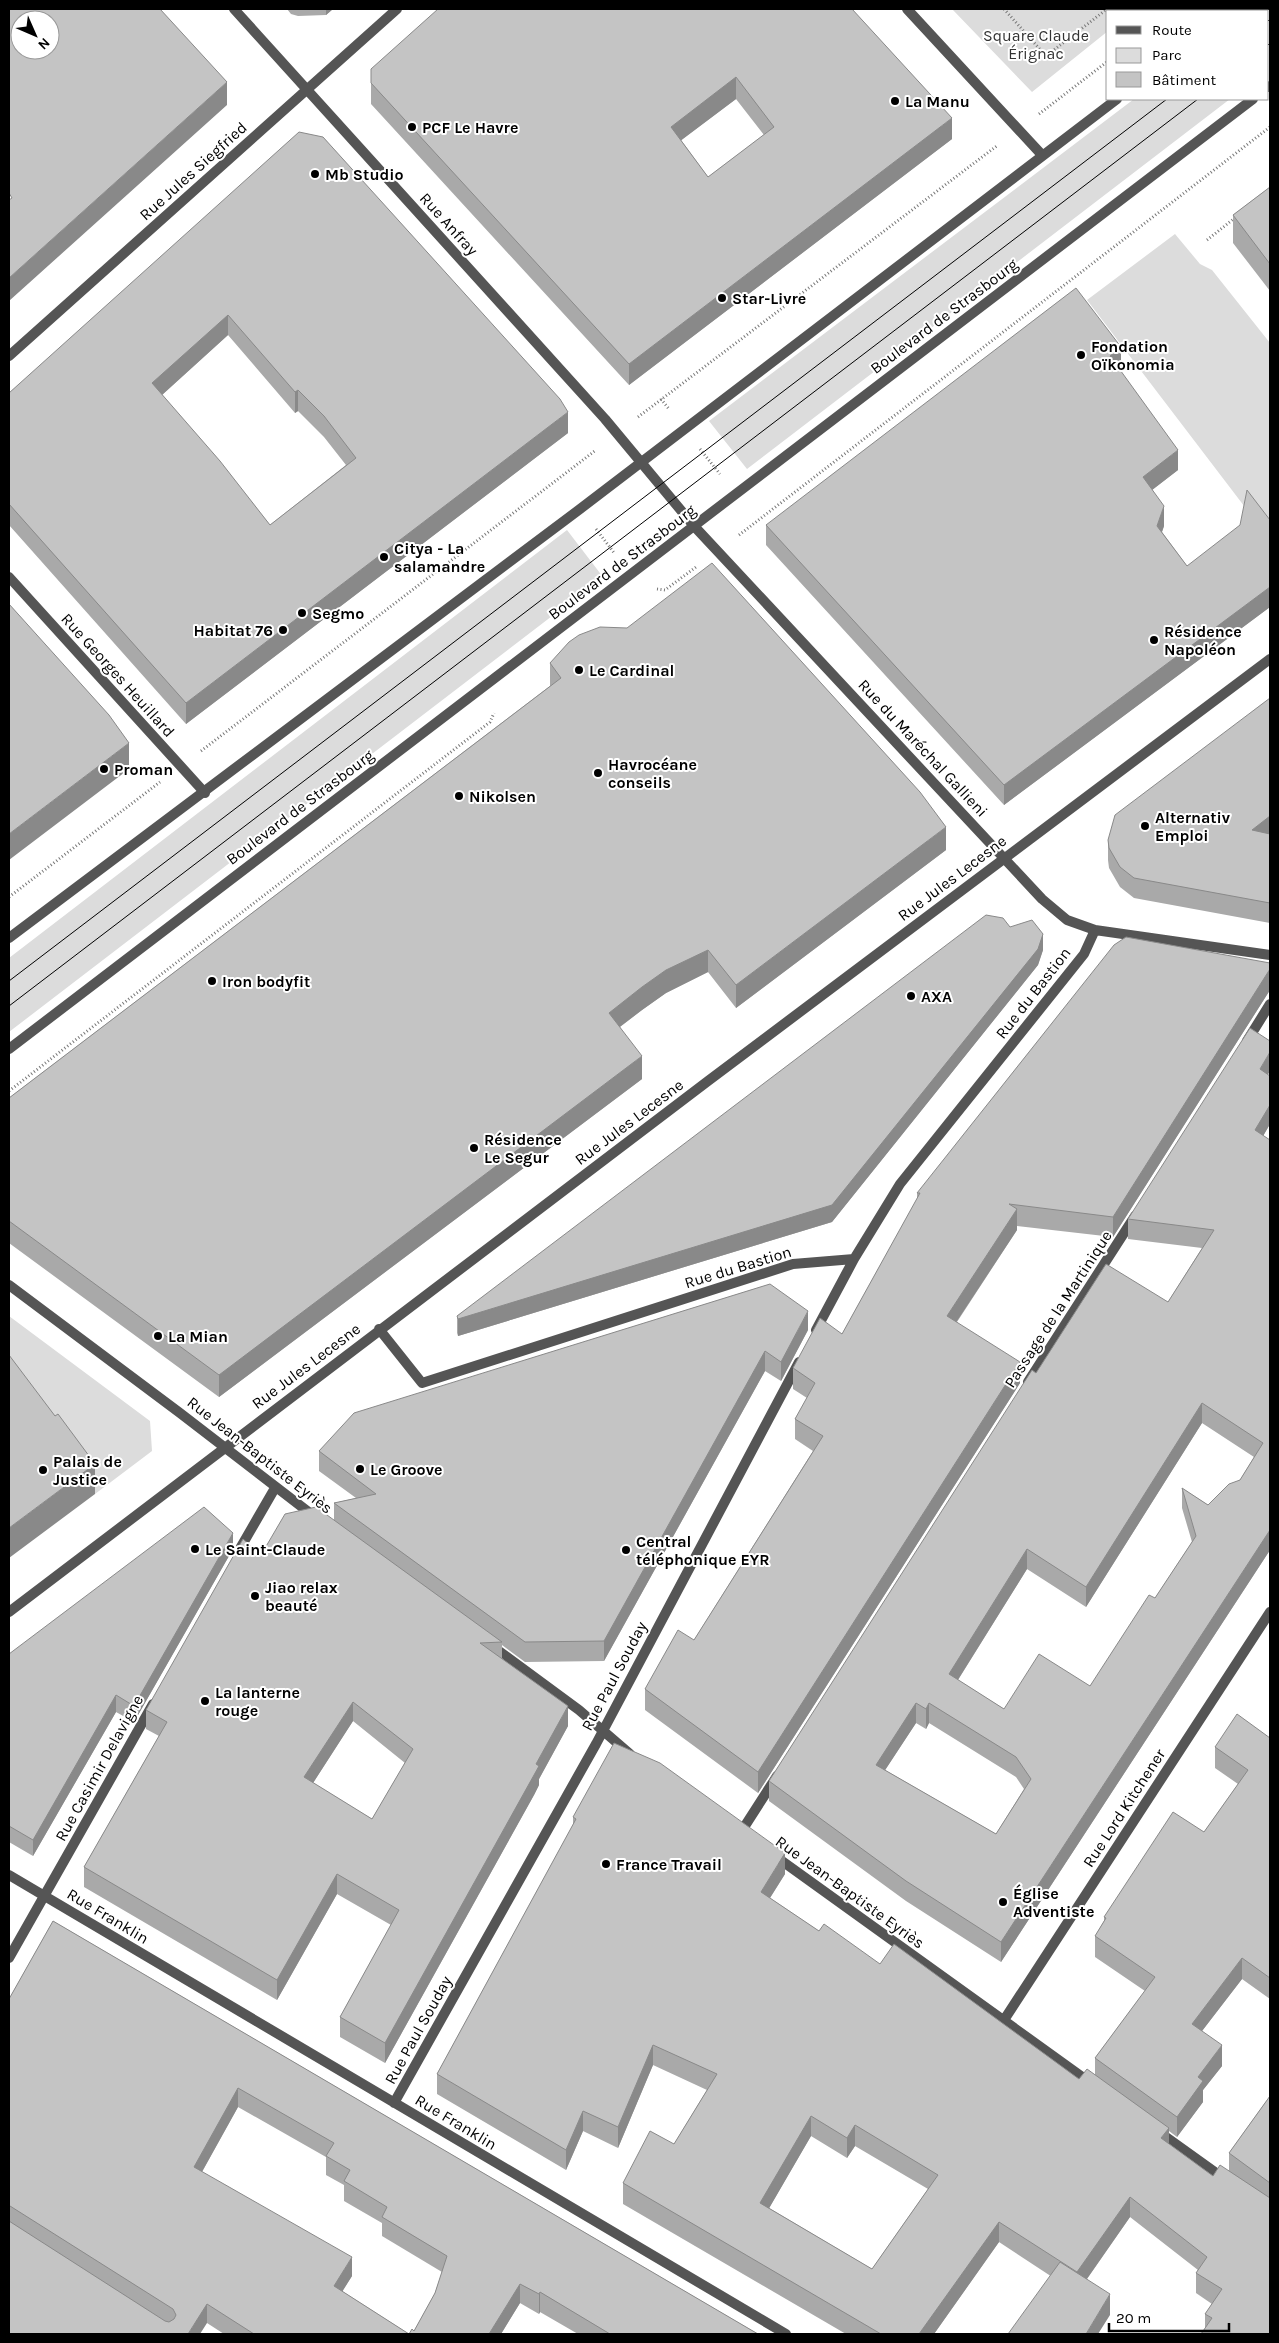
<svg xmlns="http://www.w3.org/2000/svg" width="1279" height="2343" viewBox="0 0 1279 2343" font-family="Karla,sans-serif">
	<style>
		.green { fill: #dcdcdc }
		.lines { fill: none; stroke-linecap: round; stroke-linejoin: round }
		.path { stroke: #777; stroke-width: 3; stroke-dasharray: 1 2.5; stroke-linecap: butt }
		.service { stroke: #555; stroke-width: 10 }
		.minor { stroke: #555; stroke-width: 10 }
		.tertiary { stroke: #555; stroke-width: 10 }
		.tram { stroke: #000; stroke-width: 1 }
		.wall { fill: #a9a9a9; fill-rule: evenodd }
		.shaded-wall { fill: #898989 }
		.building { fill: #c4c4c4; stroke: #898989; fill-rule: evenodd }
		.poi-dot { fill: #000; stroke: #fff; stroke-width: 2 }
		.labels { text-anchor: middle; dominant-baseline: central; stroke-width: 4; stroke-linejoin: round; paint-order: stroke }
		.park-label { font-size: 16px; fill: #333; stroke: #fff }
		.poi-label { font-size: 16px; font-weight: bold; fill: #000; stroke: #fff; text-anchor: start }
		.street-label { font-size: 16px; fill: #000; stroke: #fff }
	</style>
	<rect width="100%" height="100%" fill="#fff"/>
	<path class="green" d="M 952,9 L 1135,9 L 1132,11 L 1108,11 L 1108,31 L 1032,92 Z
		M 1134,99 L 1230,99 L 747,469 L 709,421 Z
		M 1175,234 L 1200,264 L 1212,270 L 1270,343 L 1270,540 L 1087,300 Z
		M 567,530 L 603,577 L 9,1032 L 9,958 Z
		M 9,1316 L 150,1421 L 152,1451 L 95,1494 L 9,1379 Z"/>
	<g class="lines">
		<path class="path" d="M 1004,9 L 1046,56 L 1107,9
			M 1173,11 L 1177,9
			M 1039,114 L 1108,61
			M 1207,240 L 1236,217
			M 661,399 L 669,409
			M 638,417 L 998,145
			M 700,449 L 720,474
			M 596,529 L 615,554
			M 739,535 L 1270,127
			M 657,589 L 665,590 L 696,567
			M 201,751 L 596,450
			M 9,897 L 160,782
			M 9,1091 L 490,722 L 494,713"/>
		<path class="service" d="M 1247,1041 L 1270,1004
			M 1028,1382 L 1135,1216
			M 741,1832 L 777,1776"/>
		<path class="minor" d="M 234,9 L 605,419 L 694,526 L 1042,899 L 1067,920 L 1095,930 L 1270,955
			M 907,9 L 1042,155
			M 9,356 L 397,9
			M 9,577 L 205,793
			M 9,1285 L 180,1413 L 315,1517
			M 379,1329 L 422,1383 L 793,1264 L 854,1259
			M 816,1330 L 854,1259 L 900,1184 L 1084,954 L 1095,930
			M 238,1552 L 275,1488
			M 9,1612 L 708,1081 L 1270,659
			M 492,1646 L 579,1710 L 630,1754
			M 775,1856 L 1092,2084
			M 9,1875 L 786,2334
			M 9,1958 L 153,1704
			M 1004,2020 L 1270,1612
			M 394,2103 L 596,1744 L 799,1362
			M 1159,2132 L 1226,2180"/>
		<path class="tertiary" d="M 1233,11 L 1236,9
			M 1268,87 L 1270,86
			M 9,938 L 580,509 L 1117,99
			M 9,1049 L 1253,99"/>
		<path class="tram" d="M 1268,21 L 1270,19
			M 1268,45 L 1270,43
			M 9,981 L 1167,99
			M 9,1006 L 1198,99"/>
	</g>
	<path class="wall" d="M 287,9 L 333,9 L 326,15 L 298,16 L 291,14 Z
		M 852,9 L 952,139 L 629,385 L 371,104 L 371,69 ZM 736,99 L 764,135 L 708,177 L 681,140 Z
		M 323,137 L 568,433 L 186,724 L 9,525 L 9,393 ZM 228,335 L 295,413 L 298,411 L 324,437 L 346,465 L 270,525 L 162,395 Z
		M 1270,187 L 1270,291 L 1233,243 L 1233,215 Z
		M 1121,367 L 1119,369 L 1178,470 L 1152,490 L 1164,526 L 1162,532 L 1187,566 L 1270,520 L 1270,607 L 1004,805 L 766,545 L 766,525 Z
		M 550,663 L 946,850 L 736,1008 L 708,972 L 666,993 L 642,1010 L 620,1027 L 642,1079 L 219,1397 L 9,1243 L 9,1098 L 550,686 Z
		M 1270,698 L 1270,923 L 1134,898 L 1120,887 L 1109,868 L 1108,860 L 1108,840 Z
		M 1010,927 L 1043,950 L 1038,965 L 832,1222 L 458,1336 L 457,1333 L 457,1316 Z
		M 1270,963 L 1270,990 L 1113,1237 L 1017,1226 L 1017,1230 L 957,1322 L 1020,1383 L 758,1793 L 645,1710 L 645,1689 L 694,1640 L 813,1451 L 795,1439 L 795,1419 L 807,1398 L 793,1389 L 793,1368 L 842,1334 L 917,1199 L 917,1193 Z
		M 1268,1075 L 1270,1076 L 1270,1124 L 1263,1136 L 1270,1140 L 1270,1550 L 1001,1962 L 906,1901 L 769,1801 L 769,1781 L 1036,1373 L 1168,1302 L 1202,1248 L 1128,1239 L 1128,1219 ZM 1202,1423 L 1254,1457 L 1240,1480 L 1208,1505 L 1182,1488 L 1182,1508 L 1192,1542 L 1155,1598 L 1090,1686 L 1004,1709 L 958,1680 L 1027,1569 L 1086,1607 ZM 916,1723 L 926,1729 L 929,1723 L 1016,1777 L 1024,1789 L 996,1834 L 885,1770 Z
		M 808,1330 L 781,1381 L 765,1371 L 604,1661 L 525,1662 L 502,1645 L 502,1658 L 568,1726 L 539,1779 L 539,1785 L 534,1795 L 385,2063 L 340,2037 L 340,2017 L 391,1925 L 337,1894 L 277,2000 L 84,1887 L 84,1867 L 159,1736 L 146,1729 L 146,1710 L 261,1555 L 334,1520 L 334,1503 L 356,1498 L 319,1471 L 319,1451 ZM 353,1721 L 405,1763 L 372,1819 L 313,1783 Z
		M 233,1549 L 134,1722 L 116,1712 L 33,1856 L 9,1842 L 9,1654 Z
		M 1270,1738 L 1270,1999 L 1242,1979 L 1202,2031 L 1222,2066 L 1203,2090 L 1203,2102 L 1177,2137 L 1169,2131 L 1169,2144 L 1213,2176 L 1229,2170 L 1229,2153 L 1270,2096 L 1270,2334 L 1205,2328 L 1205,2314 L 1212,2304 L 1196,2293 L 1196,2273 L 1198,2270 L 1130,2217 L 1087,2279 L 1110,2315 L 999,2242 L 934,2334 L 846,2334 L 623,2204 L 623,2183 L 674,2144 L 707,2090 L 653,2065 L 618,2148 L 583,2131 L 566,2170 L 437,2094 L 437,2074 L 573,1825 L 573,1817 L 785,1874 L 770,1898 L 819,1931 L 880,1964 L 1079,2079 L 1095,2075 L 1095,2058 L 1145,1991 L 1095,1957 L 1095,1936 L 1104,1921 L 1104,1917 L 1204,1832 L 1238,1784 L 1215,1768 L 1215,1747 ZM 811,2136 L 847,2158 L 855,2146 L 928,2189 L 872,2269 L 769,2208 Z
		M 53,1921 L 758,2334 L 578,2334 L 540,2312 L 539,2314 L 520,2303 L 501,2334 L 224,2334 L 207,2323 L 9,2334 L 9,1999 ZM 238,2107 L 326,2157 L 326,2175 L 344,2185 L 344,2201 L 382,2223 L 382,2236 L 442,2272 L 435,2293 L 414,2331 L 409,2334 L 342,2291 L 352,2276 L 202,2172 Z"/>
	<path class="shaded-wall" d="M 326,9 L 333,9 L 326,15 Z
		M 736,77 L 736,99 L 671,148 L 671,127 Z
		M 227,82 L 227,105 L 9,301 L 9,278 Z
		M 952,118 L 952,139 L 629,385 L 629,364 Z
		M 228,315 L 228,335 L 152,404 L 152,383 Z
		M 1121,347 L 1121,367 L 1110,376 L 1110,356 Z
		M 298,390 L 298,411 L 295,413 L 295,392 Z
		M 568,412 L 568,433 L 186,724 L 186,703 Z
		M 1178,450 L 1178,470 L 1143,497 L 1143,477 Z
		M 1164,506 L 1164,526 L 1157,546 L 1157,526 Z
		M 1270,587 L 1270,607 L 1004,805 L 1004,785 Z
		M 129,743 L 129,769 L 9,860 L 9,834 Z
		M 1270,816 L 1270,836 L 1252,830 Z
		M 946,827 L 946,850 L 736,1008 L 736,985 Z
		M 1043,934 L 1043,950 L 1038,965 L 832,1222 L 458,1336 L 458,1319 Z
		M 708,950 L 708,972 L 666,993 L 642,1010 L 609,1035 L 609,1013 L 642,987 L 666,970 Z
		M 1270,969 L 1270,990 L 1113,1237 L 1113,1217 Z
		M 1270,1052 L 1270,1071 L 1260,1089 L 1260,1069 Z
		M 642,1056 L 642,1079 L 219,1397 L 219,1375 Z
		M 1270,1105 L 1270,1124 L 1255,1150 L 1255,1130 Z
		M 1017,1209 L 1017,1230 L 947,1336 L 947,1316 Z
		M 808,1311 L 808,1330 L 781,1381 L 781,1362 Z
		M 765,1351 L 765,1371 L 604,1661 L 604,1641 Z
		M 1020,1362 L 1020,1383 L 758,1793 L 758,1772 Z
		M 1202,1403 L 1202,1423 L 1086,1607 L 1086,1587 Z
		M 95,1464 L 95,1494 L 9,1558 L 9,1528 Z
		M 1270,1530 L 1270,1550 L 1001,1962 L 1001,1942 Z
		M 233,1533 L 233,1549 L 134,1722 L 134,1706 Z
		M 1027,1549 L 1027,1569 L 949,1694 L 949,1674 Z
		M 116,1695 L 116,1712 L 33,1856 L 33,1840 Z
		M 353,1702 L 353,1721 L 304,1797 L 304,1777 Z
		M 916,1703 L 916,1723 L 876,1784 L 876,1765 Z
		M 929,1703 L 929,1723 L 926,1729 L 926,1709 Z
		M 568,1706 L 568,1726 L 539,1779 L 539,1785 L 534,1795 L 385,2063 L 385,2043 L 536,1764 Z
		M 785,1853 L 785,1874 L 761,1912 L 761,1892 Z
		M 337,1874 L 337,1894 L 277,2000 L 277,1980 Z
		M 1242,1958 L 1242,1979 L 1192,2044 L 1192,2024 Z
		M 653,2045 L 653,2065 L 618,2148 L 618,2127 Z
		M 1222,2045 L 1222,2066 L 1203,2090 L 1203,2102 L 1177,2137 L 1177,2117 L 1198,2077 Z
		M 238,2088 L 238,2107 L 194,2186 L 194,2167 Z
		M 583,2111 L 583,2131 L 566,2170 L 566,2150 Z
		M 811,2116 L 811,2136 L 760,2224 L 760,2203 Z
		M 855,2125 L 855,2146 L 847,2158 L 847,2138 Z
		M 1169,2128 L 1169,2148 L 1161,2138 Z
		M 1130,2197 L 1130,2217 L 1077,2293 L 1077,2272 Z
		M 10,2206 L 10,2225 L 9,2226 L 9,2207 Z
		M 999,2222 L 999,2242 L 934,2334 L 919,2334 Z
		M 352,2257 L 352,2276 L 334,2305 L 334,2286 Z
		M 520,2284 L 520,2303 L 501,2334 L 489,2334 Z
		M 540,2292 L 540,2312 L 539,2314 L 539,2294 Z
		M 1110,2294 L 1110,2315 L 1098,2334 L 1086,2334 Z
		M 207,2304 L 207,2323 L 200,2334 L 188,2334 Z"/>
	<path class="building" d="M 9,9 L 160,9 L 227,82 L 9,278 L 9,200 L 12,198 L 9,193 ZM 20,20 L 50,20 L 50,50 L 20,50 Z
		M 438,9 L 852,9 L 952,118 L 629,364 L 371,83 L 371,69 ZM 736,77 L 774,127 L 708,177 L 671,127 Z
		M 299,132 L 323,137 L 560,399 L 568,412 L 186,703 L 9,504 L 9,393 ZM 228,315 L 295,392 L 298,390 L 324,416 L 356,458 L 270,525 L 220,461 L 152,383 Z
		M 1270,187 L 1270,264 L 1233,215 Z
		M 1076,288 L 1121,347 L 1110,356 L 1178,450 L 1143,477 L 1164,506 L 1157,526 L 1187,566 L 1240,525 L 1247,490 L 1270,520 L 1270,587 L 1004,785 L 766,525 Z
		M 712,563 L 920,792 L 946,827 L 736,985 L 708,950 L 666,970 L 642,987 L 609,1013 L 642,1056 L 219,1375 L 9,1221 L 9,1098 L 561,678 L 550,663 L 569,642 L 579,635 L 600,627 L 627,628 Z
		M 9,604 L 109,715 L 129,743 L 9,834 Z
		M 1270,698 L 1270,816 L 1252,830 L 1270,834 L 1270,903 L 1134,878 L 1120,867 L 1109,848 L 1108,840 L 1115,815 Z
		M 986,915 L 1003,918 L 1010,927 L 1032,920 L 1043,934 L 1038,949 L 832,1205 L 458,1319 L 457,1316 Z
		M 1126,937 L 1270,963 L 1270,969 L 1113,1217 L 1009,1204 L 1017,1209 L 947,1316 L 1020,1362 L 758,1772 L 645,1689 L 678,1630 L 694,1640 L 823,1436 L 795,1419 L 815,1383 L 793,1368 L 820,1318 L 842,1334 L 920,1193 L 917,1193 L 1114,945 Z
		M 1250,1028 L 1270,1041 L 1270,1052 L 1260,1069 L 1270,1076 L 1270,1105 L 1255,1130 L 1270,1140 L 1270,1530 L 1001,1942 L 906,1881 L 769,1781 L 1032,1370 L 1036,1373 L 1106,1264 L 1168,1302 L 1214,1230 L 1128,1219 ZM 1202,1403 L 1263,1443 L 1240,1480 L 1229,1484 L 1208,1505 L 1182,1488 L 1196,1536 L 1155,1598 L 1149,1595 L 1090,1686 L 1039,1654 L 1004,1709 L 949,1674 L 1027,1549 L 1086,1587 ZM 916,1703 L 926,1709 L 929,1703 L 1016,1757 L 1031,1779 L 996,1834 L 876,1765 Z
		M 770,1284 L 808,1311 L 781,1362 L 765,1351 L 604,1641 L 525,1642 L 334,1503 L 376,1494 L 319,1451 L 354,1413 Z
		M 9,1355 L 55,1416 L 58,1414 L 95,1464 L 9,1528 Z
		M 204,1507 L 233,1533 L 134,1706 L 116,1695 L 33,1840 L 9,1826 L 9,1654 Z
		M 316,1507 L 502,1642 L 480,1643 L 568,1706 L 536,1764 L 539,1766 L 534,1775 L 385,2043 L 340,2017 L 399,1910 L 337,1874 L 277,1980 L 84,1867 L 167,1722 L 146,1710 L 243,1539 L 261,1555 L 285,1514 ZM 353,1702 L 413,1749 L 372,1819 L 304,1777 Z
		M 1237,1714 L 1270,1738 L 1270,1978 L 1242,1958 L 1192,2024 L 1222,2045 L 1198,2077 L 1203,2081 L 1177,2117 L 1095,2058 L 1155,1977 L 1095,1936 L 1106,1918 L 1104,1917 L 1173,1812 L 1204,1832 L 1248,1770 L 1215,1747 Z
		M 614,1743 L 660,1763 L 785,1853 L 761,1892 L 819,1931 L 824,1924 L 880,1964 L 894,1944 L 1079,2079 L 1087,2069 L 1169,2128 L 1161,2138 L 1213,2176 L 1220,2165 L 1270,2198 L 1270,2334 L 1201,2334 L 1212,2318 L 1205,2314 L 1222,2289 L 1196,2273 L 1207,2257 L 1130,2197 L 1077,2272 L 999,2222 L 919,2334 L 881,2334 L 623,2183 L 650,2131 L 674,2144 L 717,2074 L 653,2045 L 618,2127 L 583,2111 L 566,2150 L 437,2074 L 576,1819 L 573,1817 ZM 811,2116 L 847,2138 L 855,2125 L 938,2175 L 872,2269 L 760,2203 Z
		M 53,1921 L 758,2334 L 610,2334 L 540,2292 L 539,2294 L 520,2284 L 489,2334 L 254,2334 L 207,2304 L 188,2334 L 9,2334 L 9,2221 L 165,2321 L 169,2322 L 174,2319 L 176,2315 L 173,2309 L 10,2206 L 9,2207 L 9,1999 ZM 238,2088 L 334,2143 L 326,2156 L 350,2170 L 344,2181 L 387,2207 L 382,2217 L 447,2256 L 435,2293 L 414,2331 L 412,2329 L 409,2334 L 334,2286 L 352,2257 L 194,2167 Z
		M 1270,2096 L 1270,2183 L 1229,2153 Z
		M 1060,2262 L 1110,2294 L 1086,2334 L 1008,2334 Z"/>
	<g class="poi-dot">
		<circle cx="895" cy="101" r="5"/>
		<circle cx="412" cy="127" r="5"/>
		<circle cx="315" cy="174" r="5"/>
		<circle cx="722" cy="298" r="5"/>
		<circle cx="1081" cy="355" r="5"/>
		<circle cx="384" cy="557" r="5"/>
		<circle cx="302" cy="613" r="5"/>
		<circle cx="283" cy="630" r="5"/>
		<circle cx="1154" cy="640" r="5"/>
		<circle cx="579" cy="670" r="5"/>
		<circle cx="104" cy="769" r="5"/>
		<circle cx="598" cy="773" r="5"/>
		<circle cx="459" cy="796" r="5"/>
		<circle cx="1145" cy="826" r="5"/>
		<circle cx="212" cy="981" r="5"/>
		<circle cx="911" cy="996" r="5"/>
		<circle cx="474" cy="1148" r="5"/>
		<circle cx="158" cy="1336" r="5"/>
		<circle cx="360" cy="1469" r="5"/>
		<circle cx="43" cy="1470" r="5"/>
		<circle cx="195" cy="1549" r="5"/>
		<circle cx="626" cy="1550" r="5"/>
		<circle cx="255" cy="1596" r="5"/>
		<circle cx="205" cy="1701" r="5"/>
		<circle cx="606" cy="1864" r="5"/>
		<circle cx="1003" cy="1902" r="5"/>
	</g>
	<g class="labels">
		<g class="park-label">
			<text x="1036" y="35">Square Claude<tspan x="1036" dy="18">Érignac</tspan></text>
		</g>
		<g class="poi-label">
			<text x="905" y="101">La Manu</text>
			<text x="422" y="127">PCF Le Havre</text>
			<text x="325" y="174">Mb Studio</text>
			<text x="732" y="298">Star-Livre</text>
			<text x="1091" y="346">Fondation<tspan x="1091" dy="18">Oïkonomia</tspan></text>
			<text x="394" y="548">Citya - La<tspan x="394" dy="18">salamandre</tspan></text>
			<text x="312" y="613">Segmo</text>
			<text x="273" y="630" text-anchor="end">Habitat 76</text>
			<text x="1164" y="631">Résidence<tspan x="1164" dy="18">Napoléon</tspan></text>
			<text x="589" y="670">Le Cardinal</text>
			<text x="608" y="764">Havrocéane<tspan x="608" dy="18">conseils</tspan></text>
			<text x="114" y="769">Proman</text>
			<text x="469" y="796">Nikolsen</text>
			<text x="1155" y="817">Alternativ<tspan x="1155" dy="18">Emploi</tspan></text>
			<text x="222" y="981">Iron bodyfit</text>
			<text x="921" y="996">AXA</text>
			<text x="484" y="1139">Résidence<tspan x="484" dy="18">Le Segur</tspan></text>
			<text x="168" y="1336">La Mian</text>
			<text x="53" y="1461">Palais de<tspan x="53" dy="18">Justice</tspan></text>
			<text x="370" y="1469">Le Groove</text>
			<text x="636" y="1541">Central<tspan x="636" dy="18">téléphonique EYR</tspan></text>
			<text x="205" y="1549">Le Saint-Claude</text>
			<text x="265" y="1587">Jiao relax<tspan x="265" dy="18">beauté</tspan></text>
			<text x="215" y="1692">La lanterne<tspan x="215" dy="18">rouge</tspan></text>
			<text x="616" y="1864">France Travail</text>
			<text x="1013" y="1893">Église<tspan x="1013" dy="18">Adventiste</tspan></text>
		</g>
		<g class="street-label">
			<text transform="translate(193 171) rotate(-42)">Rue Jules Siegfried</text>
			<text transform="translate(449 224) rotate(48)">Rue Anfray</text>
			<text transform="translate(944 316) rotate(-37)">Boulevard de Strasbourg</text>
			<text transform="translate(622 562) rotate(-37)">Boulevard de Strasbourg</text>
			<text transform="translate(118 675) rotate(48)">Rue Georges Heuillard</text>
			<text transform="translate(923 748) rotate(47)">Rue du Maréchal Gallieni</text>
			<text transform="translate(300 807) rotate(-37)">Boulevard de Strasbourg</text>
			<text transform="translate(952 878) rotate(-37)">Rue Jules Lecesne</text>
			<text transform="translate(1033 993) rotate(-52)">Rue du Bastion</text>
			<text transform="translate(629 1122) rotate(-37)">Rue Jules Lecesne</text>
			<text transform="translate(738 1267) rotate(-17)">Rue du Bastion</text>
			<text transform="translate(1058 1309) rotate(-57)">Passage de la Martinique</text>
			<text transform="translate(306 1366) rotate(-37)">Rue Jules Lecesne</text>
			<text transform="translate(260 1455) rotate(38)">Rue Jean-Baptiste Eyriès</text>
			<text transform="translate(614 1676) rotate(-62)">Rue Paul Souday</text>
			<text transform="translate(99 1768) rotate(-61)">Rue Casimir Delavigne</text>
			<text transform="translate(1124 1808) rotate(-57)">Rue Lord Kitchener</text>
			<text transform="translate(850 1892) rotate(36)">Rue Jean-Baptiste Eyriès</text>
			<text transform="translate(108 1916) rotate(31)">Rue Franklin</text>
			<text transform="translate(418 2030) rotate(-61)">Rue Paul Souday</text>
			<text transform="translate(456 2122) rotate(31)">Rue Franklin</text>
		</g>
	</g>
	<rect width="1279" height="2343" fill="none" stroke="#000000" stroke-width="20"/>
	<rect x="1106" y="10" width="162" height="90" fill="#ffffff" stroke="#999999"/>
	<rect x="1116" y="26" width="25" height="8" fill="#555555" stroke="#999999"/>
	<text x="1152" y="35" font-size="15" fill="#000000">Route</text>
	<rect x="1116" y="48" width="25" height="15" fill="#dcdcdc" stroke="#999999"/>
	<text x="1152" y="60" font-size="15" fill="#000000">Parc</text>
	<rect x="1116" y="72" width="25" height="15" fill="#c4c4c4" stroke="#999999"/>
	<text x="1152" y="85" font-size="15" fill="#000000">Bâtiment</text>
	<g transform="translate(35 35) rotate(135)"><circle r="24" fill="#ffffff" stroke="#999999"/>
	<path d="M0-4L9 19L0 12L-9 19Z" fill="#000000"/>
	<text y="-8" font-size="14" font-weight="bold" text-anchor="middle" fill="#000000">N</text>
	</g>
	<path d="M1109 2323v8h120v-8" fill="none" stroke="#000000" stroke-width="2.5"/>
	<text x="1116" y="2323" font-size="15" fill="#000000" stroke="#ffffff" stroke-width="4" paint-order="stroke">20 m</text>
</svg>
